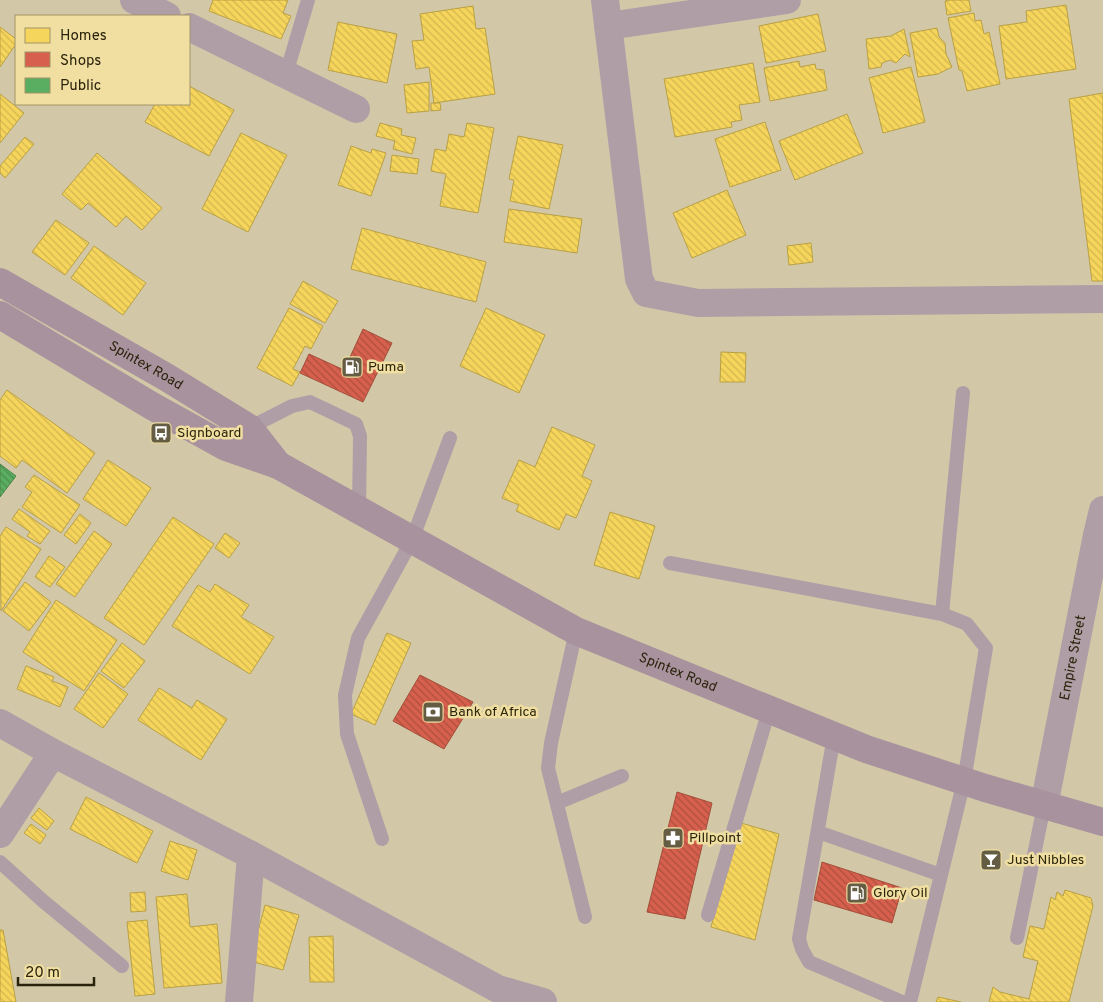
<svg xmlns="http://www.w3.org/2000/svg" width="1103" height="1002" viewBox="0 0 1103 1002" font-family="Overpass,sans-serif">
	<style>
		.homes { fill: url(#homes-back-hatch); stroke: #b9a044 }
		.shops { fill: url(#shops-back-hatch); stroke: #a34e3a }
		.public { fill: url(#public-back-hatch); stroke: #4c8548 }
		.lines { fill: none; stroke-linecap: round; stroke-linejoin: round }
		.service { stroke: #af9ea6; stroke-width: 14 }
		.minor { stroke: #af9ea6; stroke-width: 28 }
		.secondary { stroke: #a8929e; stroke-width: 28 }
		.labels { text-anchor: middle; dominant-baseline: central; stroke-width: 5; stroke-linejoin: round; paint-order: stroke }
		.street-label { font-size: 14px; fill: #2b240c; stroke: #f1dfa2 }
		.poi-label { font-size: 14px; fill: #2b240c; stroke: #f1dfa2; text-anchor: start }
	</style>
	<defs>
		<pattern id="homes-back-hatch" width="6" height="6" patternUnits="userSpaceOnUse" patternTransform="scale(1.25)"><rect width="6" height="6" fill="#f6d55c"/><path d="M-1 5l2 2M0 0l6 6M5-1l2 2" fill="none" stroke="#d3b74f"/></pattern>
		<pattern id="shops-back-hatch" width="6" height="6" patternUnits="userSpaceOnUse" patternTransform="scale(1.25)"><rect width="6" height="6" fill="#d6604d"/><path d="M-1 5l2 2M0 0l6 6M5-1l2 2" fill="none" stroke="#ae4f3e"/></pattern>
		<pattern id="public-back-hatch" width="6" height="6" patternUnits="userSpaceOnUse" patternTransform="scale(1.25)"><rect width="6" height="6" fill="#5aae61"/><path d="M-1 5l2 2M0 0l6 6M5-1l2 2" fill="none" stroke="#4b8d4e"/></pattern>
	</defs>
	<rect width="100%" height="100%" fill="#d2c8a8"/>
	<path class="homes" d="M 213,0 L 288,0 L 283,13 L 291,16 L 281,39 L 209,11 Z
		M 951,0 L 969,0 L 971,11 L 947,15 L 945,1 Z
		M 1066,5 L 1076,69 L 1006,79 L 999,26 L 1027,22 L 1026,11 Z
		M 473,6 L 476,29 L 485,28 L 495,94 L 434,103 L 429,67 L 416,69 L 412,41 L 424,40 L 420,14 Z
		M 974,13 L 975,21 L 981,20 L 984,34 L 989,32 L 1000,84 L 967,91 L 962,71 L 959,70 L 948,18 Z
		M 818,14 L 826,51 L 766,63 L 759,26 Z
		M 338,22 L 397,34 L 387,83 L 328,70 Z
		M 0,27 L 16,39 L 16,44 L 0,67 Z
		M 937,28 L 939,37 L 945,43 L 946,54 L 952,67 L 938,74 L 918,77 L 910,33 Z
		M 904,29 L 910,57 L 905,54 L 896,63 L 890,60 L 882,63 L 881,67 L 869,69 L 866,39 L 891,36 Z
		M 799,61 L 800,67 L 815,64 L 816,69 L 824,70 L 827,90 L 770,101 L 764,68 Z
		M 753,63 L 760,102 L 739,105 L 742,120 L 731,122 L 732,127 L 675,137 L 664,79 Z
		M 911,67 L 925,122 L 883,133 L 869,78 Z
		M 429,82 L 429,111 L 407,113 L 404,85 Z
		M 189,86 L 234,110 L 209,156 L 145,122 L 155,104 L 189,104 Z
		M 1103,93 L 1103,281 L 1092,281 L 1069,99 Z
		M 0,94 L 24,113 L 0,143 Z
		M 431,103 L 440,103 L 441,110 L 431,111 Z
		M 847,114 L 863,153 L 795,180 L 779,141 Z
		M 765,122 L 781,170 L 730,187 L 715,139 Z
		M 380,123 L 402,129 L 401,135 L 416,138 L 412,154 L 393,149 L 395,141 L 376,136 Z
		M 467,123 L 494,128 L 478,213 L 440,206 L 446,174 L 431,171 L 435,149 L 446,151 L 449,134 L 464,137 Z
		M 241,133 L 287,155 L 248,232 L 202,209 Z
		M 518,136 L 563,145 L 549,209 L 510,201 L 514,180 L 509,179 Z
		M 25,137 L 34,144 L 5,178 L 0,173 L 0,166 Z
		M 351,146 L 371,153 L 372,149 L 386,153 L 371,196 L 338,185 Z
		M 97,153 L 162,208 L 142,230 L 126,216 L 116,227 L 88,203 L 81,210 L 62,194 Z
		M 392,155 L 419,159 L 417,174 L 390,171 Z
		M 727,190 L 746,235 L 692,258 L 673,213 Z
		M 509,209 L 582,219 L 577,253 L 504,242 Z
		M 56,220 L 89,243 L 65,275 L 32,252 Z
		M 362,228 L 486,262 L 476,302 L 351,269 Z
		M 811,243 L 813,262 L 789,265 L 787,246 Z
		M 94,246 L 146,283 L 123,315 L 71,278 Z
		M 303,281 L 338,301 L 325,323 L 290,304 Z
		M 289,308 L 323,326 L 311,349 L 305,346 L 293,369 L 300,372 L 292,386 L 257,368 Z
		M 486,308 L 545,335 L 519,393 L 460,366 Z
		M 721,352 L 746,353 L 745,382 L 720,382 Z
		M 7,390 L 95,453 L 67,493 L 22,460 L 16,468 L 0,456 L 0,400 Z
		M 552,427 L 595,445 L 582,476 L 592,481 L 576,518 L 566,514 L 559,530 L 516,511 L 519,505 L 502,498 L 519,460 L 535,467 Z
		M 108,460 L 151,488 L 126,526 L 83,499 Z
		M 34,475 L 80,505 L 61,533 L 22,507 L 32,492 L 25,487 Z
		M 19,509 L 50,531 L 40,544 L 27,536 L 30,532 L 12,519 Z
		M 610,512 L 655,526 L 639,579 L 594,565 Z
		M 80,514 L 91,523 L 76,544 L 64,535 Z
		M 173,517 L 214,544 L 144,645 L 104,618 Z
		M 6,527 L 41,549 L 1,611 L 0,536 Z
		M 94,531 L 112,544 L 75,597 L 56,584 Z
		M 225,533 L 240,543 L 229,558 L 215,548 Z
		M 49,556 L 65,567 L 50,587 L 35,577 Z
		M 25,582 L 51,602 L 29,631 L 3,611 Z
		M 215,584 L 249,605 L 241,617 L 274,637 L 250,674 L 172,626 L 198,585 L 210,592 Z
		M 56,600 L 117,640 L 84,691 L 23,652 Z
		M 387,633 L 411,643 L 375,725 L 351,714 Z
		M 122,643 L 145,661 L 124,688 L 101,671 Z
		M 26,666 L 54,677 L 52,681 L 68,687 L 60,707 L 17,689 Z
		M 99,673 L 128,694 L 103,728 L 74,709 Z
		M 159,688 L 192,708 L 197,700 L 227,719 L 201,760 L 138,720 Z
		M 86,797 L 153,831 L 137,863 L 70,829 Z
		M 39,808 L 54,821 L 47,830 L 31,818 Z
		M 741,823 L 779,834 L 755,940 L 711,927 Z
		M 31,824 L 46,835 L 40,844 L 24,833 Z
		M 170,841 L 197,850 L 188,880 L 161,871 Z
		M 1065,890 L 1091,898 L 1093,906 L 1069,1002 L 989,1002 L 993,987 L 1000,992 L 1029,999 L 1038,961 L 1023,957 L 1030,926 L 1044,929 L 1051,897 L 1055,900 L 1057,892 L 1063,896 Z
		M 145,892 L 146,911 L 131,912 L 130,893 Z
		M 187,894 L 190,927 L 217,924 L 222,983 L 164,988 L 156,897 Z
		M 265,905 L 299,915 L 283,970 L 250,961 Z
		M 147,920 L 155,994 L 135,996 L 127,922 Z
		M 0,930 L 3,930 L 16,1002 L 0,1002 Z
		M 333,936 L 334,982 L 310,982 L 309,937 Z
		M 938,997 L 961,1002 L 936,1002 Z"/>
	<path class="shops" d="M 363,329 L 392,343 L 363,402 L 300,373 L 309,354 L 344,370 Z
		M 420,675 L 473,702 L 444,749 L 393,721 Z
		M 677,792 L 712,803 L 685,919 L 647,912 Z
		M 822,862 L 902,888 L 892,923 L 814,900 Z"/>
	<path class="public" d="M 0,464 L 16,476 L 0,497 Z"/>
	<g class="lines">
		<path class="service" d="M 286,74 L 308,0
			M 249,428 L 292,406 L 310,402 L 356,424 L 360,436 L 359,511
			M 670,563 L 942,614 L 967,624 L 986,648 L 964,781 L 910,1002
			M 942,614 L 963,393
			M 576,631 L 551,743 L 548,768 L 585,917
			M 834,736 L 799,939 L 802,949 L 809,962 L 902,1002
			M 557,803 L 622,776
			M 818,832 L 941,875
			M 382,839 L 347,734 L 345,695 L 358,638 L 412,540 L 450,438
			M 0,862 L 43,901 L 122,966
			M 708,915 L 769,710
			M 1017,938 L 1044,806"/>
		<g class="minor">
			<path d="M 134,0 L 167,16"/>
			<path d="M 605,0 L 639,279 L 646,293 L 698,303 L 1103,299"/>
			<path d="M 608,26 L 787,0"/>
			<path d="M 189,27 L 356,109"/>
			<path d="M 0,723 L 53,753 L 251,855 L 498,989 L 543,1002"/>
			<path id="s1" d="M 1044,806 L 1097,535 L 1103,510"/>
			<path d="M 0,834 L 53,753"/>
			<path d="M 239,1002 L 251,855"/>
		</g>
		<g class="secondary">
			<path id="s2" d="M 0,282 L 166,377 L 249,428 L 278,465"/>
			<path id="s3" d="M 0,315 L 152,406 L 226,447 L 278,465 L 576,631 L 866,749 L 985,788 L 1103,822"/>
		</g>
	</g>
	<defs>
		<g id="fuel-square" transform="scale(1.125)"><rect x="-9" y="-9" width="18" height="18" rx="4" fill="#655d43" stroke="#f1dfa2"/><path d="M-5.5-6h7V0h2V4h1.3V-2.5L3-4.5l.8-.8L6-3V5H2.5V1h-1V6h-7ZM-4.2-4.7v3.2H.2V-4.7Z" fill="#fff"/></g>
		<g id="bus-square" transform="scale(1.125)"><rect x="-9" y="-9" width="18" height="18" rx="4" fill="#655d43" stroke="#f1dfa2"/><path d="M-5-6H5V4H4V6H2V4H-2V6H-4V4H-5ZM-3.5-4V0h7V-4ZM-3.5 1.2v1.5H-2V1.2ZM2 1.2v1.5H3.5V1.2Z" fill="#fff"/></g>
		<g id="bank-square" transform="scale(1.125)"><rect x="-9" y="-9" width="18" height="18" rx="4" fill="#655d43" stroke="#f1dfa2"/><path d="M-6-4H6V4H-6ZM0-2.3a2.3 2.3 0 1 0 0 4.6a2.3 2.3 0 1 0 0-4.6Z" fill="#fff"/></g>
		<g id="pharmacy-square" transform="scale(1.125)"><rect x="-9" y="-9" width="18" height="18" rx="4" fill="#655d43" stroke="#f1dfa2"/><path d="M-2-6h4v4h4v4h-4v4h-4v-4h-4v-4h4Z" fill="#fff"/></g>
		<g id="bar-square" transform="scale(1.125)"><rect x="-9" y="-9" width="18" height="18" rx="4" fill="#655d43" stroke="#f1dfa2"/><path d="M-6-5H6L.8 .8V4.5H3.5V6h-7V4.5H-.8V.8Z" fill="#fff"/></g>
	</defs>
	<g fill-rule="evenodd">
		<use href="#fuel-square" x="352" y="367"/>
		<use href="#bus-square" x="161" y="433"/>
		<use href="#bank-square" x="433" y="712"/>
		<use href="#pharmacy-square" x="673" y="838"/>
		<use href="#bar-square" x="991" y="860"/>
		<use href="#fuel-square" x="857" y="893"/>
	</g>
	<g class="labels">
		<g class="street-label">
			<text stroke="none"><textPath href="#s2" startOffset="168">Spintex Road</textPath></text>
			<text stroke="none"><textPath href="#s1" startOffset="151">Empire Street</textPath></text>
			<text stroke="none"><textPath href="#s3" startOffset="768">Spintex Road</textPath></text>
		</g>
		<g class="poi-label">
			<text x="368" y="367">Puma</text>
			<text x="177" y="433">Signboard</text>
			<text x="449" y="712">Bank of Africa</text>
			<text x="689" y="838">Pillpoint</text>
			<text x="1007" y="860">Just Nibbles</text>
			<text x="873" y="893">Glory Oil</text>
		</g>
	</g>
	<rect x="15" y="15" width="175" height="90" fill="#f1dfa2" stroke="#a29466"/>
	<rect x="25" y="28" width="25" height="15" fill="#f6d55c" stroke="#a29466"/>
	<text x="60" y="40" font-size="15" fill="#2b240c">Homes</text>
	<rect x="25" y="52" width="25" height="15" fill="#d6604d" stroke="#a29466"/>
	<text x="60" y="65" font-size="15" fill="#2b240c">Shops</text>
	<rect x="25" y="78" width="25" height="15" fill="#5aae61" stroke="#a29466"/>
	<text x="60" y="90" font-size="15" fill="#2b240c">Public</text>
	<path d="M18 977v8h76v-8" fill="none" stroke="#2b240c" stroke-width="2.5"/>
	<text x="25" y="977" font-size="15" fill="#2b240c" stroke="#f1dfa2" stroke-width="4" paint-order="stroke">20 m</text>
</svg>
